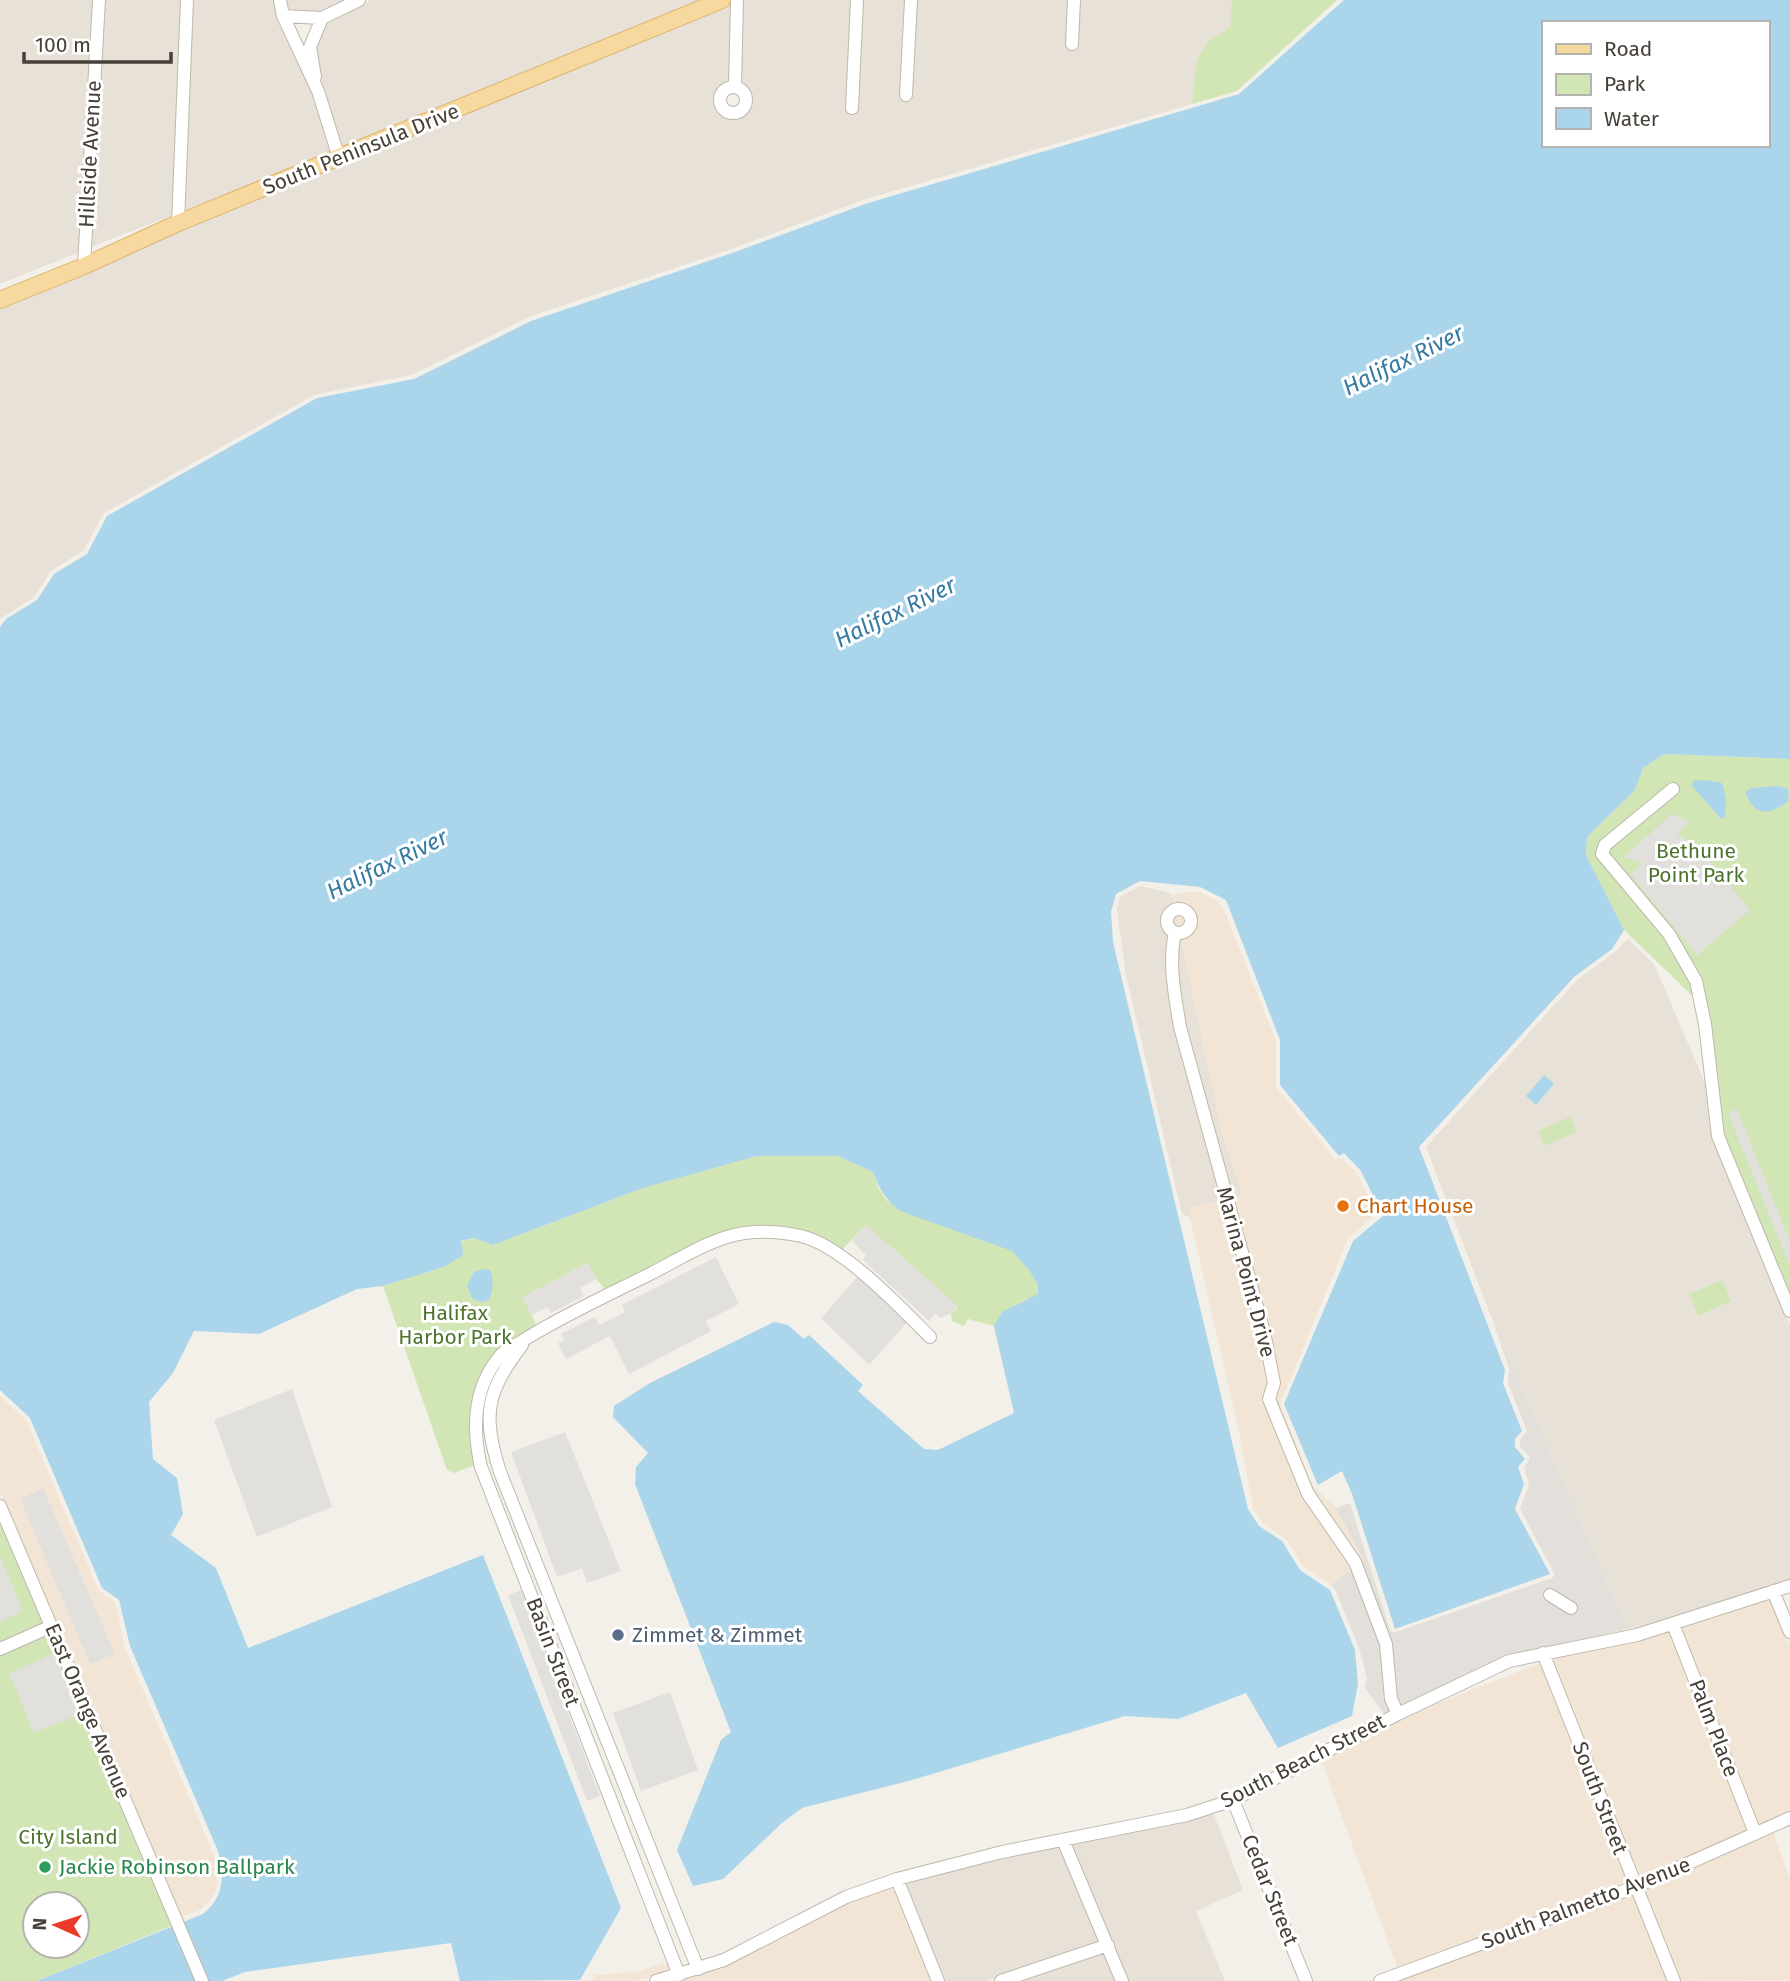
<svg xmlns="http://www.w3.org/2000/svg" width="1790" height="1981" viewBox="0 0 1790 1981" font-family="'Fira Sans',sans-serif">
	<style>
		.residential { fill: #e7e1d7 }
		.commercial { fill: #f3e5d6 }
		.industrial { fill: #e3dfda; fill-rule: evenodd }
		.green { fill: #d2e5b5; fill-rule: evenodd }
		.parking { fill: #e2e0dd }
		.water { fill: #aad5eb; fill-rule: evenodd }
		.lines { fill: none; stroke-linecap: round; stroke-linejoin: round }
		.minor-casing { stroke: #beb7ac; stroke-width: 14 }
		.major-casing { stroke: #dcb46f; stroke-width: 18 }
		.minor { stroke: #fff; stroke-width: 12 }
		.major { stroke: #f7d89e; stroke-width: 16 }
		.food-dot { fill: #e8710a; stroke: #fff; stroke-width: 2.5 }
		.service-dot { fill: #5c6f8a; stroke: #fff; stroke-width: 2.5 }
		.leisure-dot { fill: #2e9e5b; stroke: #fff; stroke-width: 2.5 }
		.labels { text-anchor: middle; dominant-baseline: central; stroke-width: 6; stroke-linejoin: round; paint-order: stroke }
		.street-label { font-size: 21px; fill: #464038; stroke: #fff }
		.park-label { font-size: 21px; fill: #4e752f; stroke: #fff }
		.food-label { font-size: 21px; fill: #c56008; stroke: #fff; text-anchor: start }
		.service-label { font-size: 21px; fill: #4e5e75; stroke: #fff; text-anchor: start }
		.leisure-label { font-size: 21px; fill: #27864d; stroke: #fff; text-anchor: start }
		.water-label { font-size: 23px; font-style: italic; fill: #367ca3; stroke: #fff }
	</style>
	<rect width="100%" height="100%" fill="#f3f0e9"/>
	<path class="residential" d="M 0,0 L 93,0 L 79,252 L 0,284 Z
		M 105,0 L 181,0 L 173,215 L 91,247 Z
		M 193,0 L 274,0 L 277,21 L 312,92 L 332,153 L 185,210 Z
		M 285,0 L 347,0 L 320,13 L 288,11 Z
		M 371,0 L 709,0 L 343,149 L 323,90 L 316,48 L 327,22 Z
		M 743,0 L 851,0 L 846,112 L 857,113 L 863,0 L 905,0 L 900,100 L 911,101 L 917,0 L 1068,0 L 1066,49 L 1077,50 L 1079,0 L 1232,0 L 1232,9 L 1230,27 L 1207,42 L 1196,62 L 1192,104 L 866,199 L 734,248 L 529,317 L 412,375 L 314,395 L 104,513 L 83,551 L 51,571 L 34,597 L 0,619 L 0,306 L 180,228 L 732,2 L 729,83 L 719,88 L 714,101 L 716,108 L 724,116 L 732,118 L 740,117 L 747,112 L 752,99 L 748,90 L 740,84 Z
		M 1140,886 L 1167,892 L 1172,895 L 1222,1132 L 1243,1195 L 1190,1208 L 1190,1218 L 1182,1214 L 1126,975 L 1117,909 L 1120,897 Z
		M 1628,939 L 1654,964 L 1707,1088 L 1708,1114 L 1712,1138 L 1790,1325 L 1790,1580 L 1657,1623 L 1628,1629 L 1494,1324 L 1426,1147 L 1577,980 L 1615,952 Z
		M 1213,1812 L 1243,1890 L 1196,1911 L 1225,1981 L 1127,1981 L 1070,1844 L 1189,1820 Z
		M 1059,1846 L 1101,1942 L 986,1981 L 944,1981 L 904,1882 Z
		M 1103,1953 L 1115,1981 L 1019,1981 Z"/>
	<path class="commercial" d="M 1184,892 L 1200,892 L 1217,901 L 1224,910 L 1276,1041 L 1276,1087 L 1335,1159 L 1343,1159 L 1357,1173 L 1376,1213 L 1348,1239 L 1280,1404 L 1313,1486 L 1336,1508 L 1363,1561 L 1360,1562 L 1314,1492 L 1268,1383 L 1263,1397 L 1351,1570 L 1331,1585 L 1304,1567 L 1286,1539 L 1263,1523 L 1253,1508 L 1239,1432 L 1190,1218 L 1190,1208 L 1243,1195 L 1222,1132 L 1172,895 Z
		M 0,1396 L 26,1420 L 98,1589 L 115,1602 L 125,1648 L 213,1853 L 217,1867 L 217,1887 L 213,1897 L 200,1910 L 181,1917 L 0,1492 Z
		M 1770,1598 L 1790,1646 L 1790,1813 L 1758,1826 L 1681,1627 Z
		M 1670,1630 L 1748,1831 L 1638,1880 L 1552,1659 Z
		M 1541,1663 L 1628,1884 L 1398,1969 L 1321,1760 L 1415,1712 Z
		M 1773,1831 L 1790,1880 L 1790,1980 L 1680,1981 L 1642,1889 Z
		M 894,1885 L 932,1981 L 678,1981 L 726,1965 L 848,1902 Z
		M 1632,1893 L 1668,1981 L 1395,1981 Z
		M 669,1962 L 672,1972 L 633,1981 L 585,1981 L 593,1979 L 594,1975 L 635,1972 Z"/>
	<path class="industrial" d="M 1494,1324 L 1628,1629 L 1507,1656 L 1401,1707 L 1397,1698 L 1360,1562 L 1363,1560 L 1336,1508 L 1350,1503 L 1390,1630 L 1393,1633 L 1552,1578 L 1555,1575 L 1520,1509 L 1529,1484 L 1524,1468 L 1530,1458 L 1520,1446 L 1520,1440 L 1527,1431 L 1508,1383 L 1509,1369 ZM 1549,1589 L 1578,1607 L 1572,1615 L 1542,1597 Z
		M 1351,1570 L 1380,1645 L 1391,1712 L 1385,1715 L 1365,1688 L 1367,1678 L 1359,1648 L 1335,1589 L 1331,1585 Z"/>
	<path class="green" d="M 1232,0 L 1337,0 L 1237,91 L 1192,104 L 1196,62 L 1207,42 L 1230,27 Z
		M 1664,754 L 1790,759 L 1790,1307 L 1726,1156 L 1702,1005 L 1624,930 L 1586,855 L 1587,837 L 1635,790 L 1643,768 Z
		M 1570,1117 L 1577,1132 L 1544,1146 L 1538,1131 Z
		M 757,1156 L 838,1156 L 873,1172 L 878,1187 L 887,1201 L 1012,1251 L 1028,1269 L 1037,1283 L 1038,1295 C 1019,1302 1005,1308 994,1326 L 968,1319 L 964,1326 L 952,1321 L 951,1314 L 958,1307 L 866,1225 L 837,1255 L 803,1236 L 725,1238 L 610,1294 L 596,1279 L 588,1263 L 523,1297 L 539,1331 L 501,1354 L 477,1403 L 480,1463 L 454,1473 L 447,1470 L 383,1286 L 444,1267 L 461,1242 L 474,1238 L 493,1245 L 643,1188 Z
		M 1722,1280 L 1731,1301 L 1698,1316 L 1689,1294 Z
		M 0,1511 L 178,1923 L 37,1981 L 0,1981 ZM 35,1904 L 77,1904 L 77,1946 L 35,1946 Z"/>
	<path class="parking" d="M 1672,814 L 1689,822 L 1677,835 L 1696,844 L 1750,910 L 1697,955 L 1630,874 L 1643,863 L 1624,857 Z
		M 1737,1109 L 1790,1242 L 1790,1266 L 1728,1113 Z
		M 866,1225 L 958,1306 L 951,1314 L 940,1318 L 935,1314 L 929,1321 L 863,1260 L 866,1255 L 852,1241 Z
		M 716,1257 L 739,1304 L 706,1321 L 711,1331 L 629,1374 L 610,1336 L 566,1359 L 558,1343 L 564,1340 L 561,1334 L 595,1317 L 599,1325 L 625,1312 L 622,1305 Z
		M 588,1263 L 596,1279 L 580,1288 L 584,1296 L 551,1313 L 547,1307 L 532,1315 L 522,1297 Z
		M 861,1273 L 911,1318 L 869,1365 L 821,1318 Z
		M 292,1389 L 332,1507 L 257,1537 L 214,1420 Z
		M 565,1432 L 621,1571 L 587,1583 L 582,1568 L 557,1577 L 511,1452 Z
		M 43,1488 L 115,1654 L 90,1664 L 20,1499 Z
		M 0,1557 L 23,1611 L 0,1622 Z
		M 521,1590 L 600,1796 L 587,1801 L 508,1595 Z
		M 62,1650 L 88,1711 L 34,1733 L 9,1673 Z
		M 670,1692 L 698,1770 L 641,1791 L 613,1713 Z"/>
	<path class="water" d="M 1344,0 L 1790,0 L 1790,759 L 1664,754 L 1643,768 L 1635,790 L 1587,837 L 1586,855 L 1624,930 L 1612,949 L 1574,977 L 1419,1147 L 1505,1370 L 1503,1383 L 1522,1431 L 1515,1439 L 1515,1447 L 1525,1459 L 1518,1467 L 1524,1484 L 1515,1509 L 1550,1574 L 1395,1629 L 1352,1494 L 1342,1471 L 1318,1485 L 1284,1404 L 1353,1241 L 1383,1216 L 1361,1171 L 1344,1153 L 1339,1156 L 1280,1085 L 1280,1040 L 1226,900 L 1200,887 L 1140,881 L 1116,894 L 1111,912 L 1113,942 L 1248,1509 L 1259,1526 L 1282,1541 L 1300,1570 L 1330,1590 L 1355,1650 L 1358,1684 L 1352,1716 L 1278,1748 L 1246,1693 L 1178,1719 L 1125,1716 L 912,1780 L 802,1808 L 783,1822 L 723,1879 L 693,1886 L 677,1850 L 721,1740 L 731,1732 L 635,1484 L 636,1467 L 648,1453 L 613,1417 L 614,1406 L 650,1383 L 774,1322 L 788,1325 L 804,1339 L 809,1335 L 863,1385 L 858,1391 L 924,1449 L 938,1450 L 1014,1413 L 994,1326 L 1002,1312 L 1038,1294 L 1037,1283 L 1028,1269 L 1012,1251 L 900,1211 C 886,1200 879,1189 873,1172 L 838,1156 L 757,1156 L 643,1188 L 493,1245 L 474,1238 L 461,1241 L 463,1255 L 444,1267 L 383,1286 L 357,1289 L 259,1334 L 194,1331 L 173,1373 L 149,1402 L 153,1459 L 177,1478 L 183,1514 L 171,1535 L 216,1568 L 248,1648 L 483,1555 L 621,1908 L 580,1980 L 460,1981 L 451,1943 L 245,1972 L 222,1981 L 37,1981 L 203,1914 C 224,1897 225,1876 218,1851 L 130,1646 L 119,1600 L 102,1588 L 30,1418 L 0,1390 L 0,627 L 6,619 L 37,600 L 54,574 L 87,554 L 107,516 L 317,398 L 414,379 L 531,321 L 735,252 L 868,203 L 1239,94 ZM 1543,23 L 1767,23 L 1767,145 L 1543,145 Z
		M 1704,780 L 1722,783 L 1726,799 L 1725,817 L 1721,819 L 1692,786 L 1693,781 Z
		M 1777,786 L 1787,788 L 1789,792 L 1788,801 C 1770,816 1754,817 1745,792 L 1751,788 Z
		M 1544,1075 L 1554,1084 L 1536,1105 L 1526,1096 Z
		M 486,1269 L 490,1270 C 494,1279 493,1291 489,1300 L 481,1302 L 472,1298 L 467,1286 L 474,1272 Z"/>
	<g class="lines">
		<g class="minor-casing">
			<path id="minor" d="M 280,0 L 283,16 L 318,91 L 339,158
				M 283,16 L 322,18
				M 1072,44 L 1074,0
				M 315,77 L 310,47 L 322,18 L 359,0
				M 735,87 L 737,0
				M720 100a13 13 0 1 1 26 0a13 13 0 1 1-26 0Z
				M 906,95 L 911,0
				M 852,108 L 857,0
				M 178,223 L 187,0
				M 84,266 L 99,0
				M 1673,789 L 1605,845 L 1602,854 L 1669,934 L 1696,981 L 1705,1024 L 1718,1136 L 1790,1311
				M1167 921a12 12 0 1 1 24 0a12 12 0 1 1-24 0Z
				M 1175,932 C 1168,965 1175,995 1180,1027 L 1264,1332 L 1274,1383 L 1269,1399 L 1308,1494 L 1355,1562 L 1386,1644 L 1391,1699 L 1398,1714
				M 522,1345 C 486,1393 482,1414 500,1472 L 698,1969
				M 0,1506 L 202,1981
				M 1773,1591 L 1790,1632
				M 1550,1595 L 1571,1608
				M 1673,1624 L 1755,1833
				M 0,1649 L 52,1626
				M 1543,1653 L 1674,1981
				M 1233,1800 L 1306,1981
				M 1063,1840 L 1122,1981
				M 897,1879 L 938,1981
				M 679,1975 L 481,1467 C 472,1428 473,1388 500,1356 C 506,1348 519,1344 527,1338 C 566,1314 608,1295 650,1274 C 674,1262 700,1245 727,1237 C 750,1230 777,1231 801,1236 C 843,1246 899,1306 930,1337
				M 656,1981 L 724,1960 L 846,1897 L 897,1879 L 1002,1852 L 1187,1815 L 1233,1800 L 1398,1714 L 1509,1661 L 1637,1635 L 1790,1586
				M 1001,1981 L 1108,1945
				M 1380,1981 L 1635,1887 L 1790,1818"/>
		</g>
		<g class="major-casing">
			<path id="major" d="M 0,300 L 84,266 L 178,223 L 722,0"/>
		</g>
		<use href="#minor" class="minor"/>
		<use href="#major" class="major"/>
	</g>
	<circle class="food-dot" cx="1343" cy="1206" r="7"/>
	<circle class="service-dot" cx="618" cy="1635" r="7"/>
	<circle class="leisure-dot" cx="45" cy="1867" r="7"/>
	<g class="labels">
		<g class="street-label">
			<text transform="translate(361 149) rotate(-22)">South Peninsula Drive</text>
			<text transform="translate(90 154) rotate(-87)">Hillside Avenue</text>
			<text transform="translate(1246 1272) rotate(75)">Marina Point Drive</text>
			<text transform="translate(553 1652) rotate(69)">Basin Street</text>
			<text transform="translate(88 1711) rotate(67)">East Orange Avenue</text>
			<text transform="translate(1714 1728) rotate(69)">Palm Place</text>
			<text transform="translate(1303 1761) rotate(-27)">South Beach Street</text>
			<text transform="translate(1600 1798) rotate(69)">South Street</text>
			<text transform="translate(1270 1890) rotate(68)">Cedar Street</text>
			<text transform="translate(1586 1903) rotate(-21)">South Palmetto Avenue</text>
		</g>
		<g class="park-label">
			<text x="1696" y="851">Bethune<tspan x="1696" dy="24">Point Park</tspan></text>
			<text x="455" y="1313">Halifax<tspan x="455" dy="24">Harbor Park</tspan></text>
			<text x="68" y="1837">City Island</text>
		</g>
		<g class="food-label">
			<text x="1357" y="1206">Chart House</text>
		</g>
		<g class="service-label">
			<text x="632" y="1635">Zimmet &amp; Zimmet</text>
		</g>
		<g class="leisure-label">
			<text x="59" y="1867">Jackie Robinson Ballpark</text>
		</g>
		<g class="water-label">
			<text transform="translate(1403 360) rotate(-26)">Halifax River</text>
			<text transform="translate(895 612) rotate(-26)">Halifax River</text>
			<text transform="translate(387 864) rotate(-26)">Halifax River</text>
		</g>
	</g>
	<rect x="1542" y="21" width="228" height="126" fill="#ffffff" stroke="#b5b3af" stroke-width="2"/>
	<rect x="1556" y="44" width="35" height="10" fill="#f7d89e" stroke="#b5b3af" stroke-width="2"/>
	<text x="1604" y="56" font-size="21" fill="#464038">Road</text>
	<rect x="1556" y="74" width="35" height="21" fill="#d2e5b5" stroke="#b5b3af" stroke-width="2"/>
	<text x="1604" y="91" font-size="21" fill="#464038">Park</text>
	<rect x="1556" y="108" width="35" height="21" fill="#aad5eb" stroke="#b5b3af" stroke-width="2"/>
	<text x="1604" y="126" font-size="21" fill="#464038">Water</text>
	<g transform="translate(56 1925) rotate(273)"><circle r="33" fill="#ffffff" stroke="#b5b3af" stroke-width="2"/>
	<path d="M0-5L12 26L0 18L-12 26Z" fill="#eb3a29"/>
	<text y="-10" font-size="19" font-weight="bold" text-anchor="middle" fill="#464038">N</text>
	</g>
	<path d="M24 52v10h147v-10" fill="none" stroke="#464038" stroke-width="3.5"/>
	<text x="35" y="52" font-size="21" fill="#464038" stroke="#ffffff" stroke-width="5" paint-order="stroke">100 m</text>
</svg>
